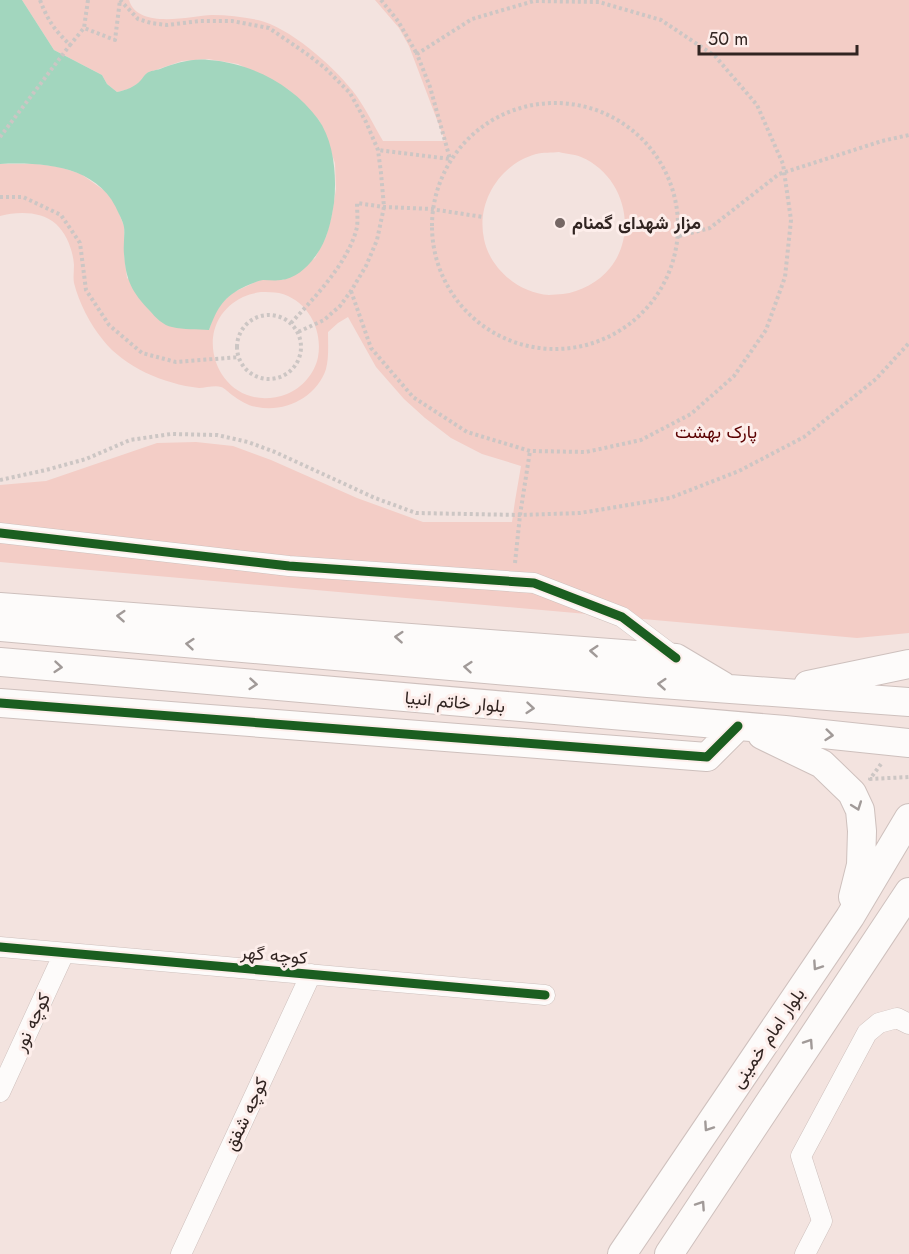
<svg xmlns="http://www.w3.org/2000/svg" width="909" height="1254" viewBox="0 0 909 1254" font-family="Jost,Vazirmatn,sans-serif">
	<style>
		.green { fill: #f3cdc6; fill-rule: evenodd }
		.water { fill: #a2d6be }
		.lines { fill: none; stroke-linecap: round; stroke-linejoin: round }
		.street-casing { stroke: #cec0bd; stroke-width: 21 }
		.secondary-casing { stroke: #cec0bd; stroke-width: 30 }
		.path { stroke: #ccc6c4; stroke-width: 4; stroke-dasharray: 3 3; stroke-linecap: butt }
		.street { stroke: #fdfbfa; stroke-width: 20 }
		.secondary { stroke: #fdfbfa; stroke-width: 28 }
		.cycleway-casing { stroke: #fdeeeb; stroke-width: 13 }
		.cycleway { stroke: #1b5e20; stroke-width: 9 }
		.oneway { stroke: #a19a98 }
		.poi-dot { fill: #756764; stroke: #fdeeeb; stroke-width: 2 }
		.labels { text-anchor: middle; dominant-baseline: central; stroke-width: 6; stroke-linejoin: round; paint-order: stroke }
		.poi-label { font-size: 18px; font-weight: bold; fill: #312421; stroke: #fdeeeb; text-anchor: start }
		.park-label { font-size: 18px; fill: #5b0000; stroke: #fdeeeb }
		.street-label { font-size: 18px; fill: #312421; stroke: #fdeeeb }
	</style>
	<rect width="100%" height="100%" fill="#f3e3df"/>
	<path class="green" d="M 22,0 L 129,0 C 138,30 190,16 212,15 C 228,15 243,17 258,20 C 289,27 332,65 352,90 C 364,105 373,124 383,141 L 445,141 L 409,46 L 399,28 L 375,0 L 909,0 L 909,633 L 857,638 L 0,562 L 0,485 L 46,481 L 157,443 L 196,442 L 233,446 L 271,460 L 357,498 L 423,522 L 512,522 L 515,501 L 521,466 L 482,454 L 451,438 L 425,418 L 404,399 L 376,367 L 348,317 L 338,323 L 328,332 C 328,344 329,358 326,369 C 317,397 285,413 257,407 C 248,406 239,400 232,395 C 229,393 225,388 221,387 C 215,385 205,388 199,388 C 164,384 124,367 103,340 C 90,324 79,303 74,283 C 73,277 74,271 74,265 C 73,251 67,234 56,224 C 42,211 18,211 0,216 L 0,164 L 37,164 L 60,167 L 81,174 L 105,191 L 115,203 L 124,226 L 124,254 L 127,278 L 209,330 L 214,315 L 222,303 L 232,293 L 260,280 L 283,280 L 315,258 L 326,237 L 332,214 L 336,189 L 335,163 L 319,120 L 289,90 L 238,64 L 208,59 L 182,61 L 147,73 L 140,82 L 129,89 L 117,92 L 107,84 L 102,75 L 54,50 ZM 559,152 C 566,154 575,154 581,157 C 624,175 639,232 610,268 C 599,282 580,292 563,294 C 558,294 553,295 549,295 C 519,293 490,269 484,239 C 476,202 500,164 536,154 C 543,152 552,153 559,152 ZM 261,292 C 267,292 274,292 279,293 C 308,300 323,330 318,357 C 315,373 302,388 287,394 C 220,419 183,326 243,297 C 249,294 255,293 261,292 Z"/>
	<path class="water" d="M 0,0 L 22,0 L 54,50 L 102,75 L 107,84 L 117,92 C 126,90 135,87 141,80 C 143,78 144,75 147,73 C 150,71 156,70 160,69 C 176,63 192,58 209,60 C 251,63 293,85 318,119 C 334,141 337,176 334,203 C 331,222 327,242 314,258 C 307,268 294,279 281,280 C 275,281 269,280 263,280 C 257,281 251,284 246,286 C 224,296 217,308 209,330 C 197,329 184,330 172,327 C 164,326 155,317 150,311 C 132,292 126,281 124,254 C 123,245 125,236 124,227 C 123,222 121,218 119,214 C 100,166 45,162 0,164 Z"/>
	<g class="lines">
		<g class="street-casing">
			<path id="street" d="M 0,533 L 289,566 L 534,583 L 622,617 L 676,658
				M 0,947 L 545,995
				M 0,1092 L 64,953
				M 181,1254 L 311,974
				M 805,1254 L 822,1221 L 801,1156 L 867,1033 L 879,1023 L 897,1018 L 909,1024"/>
		</g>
		<g class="secondary-casing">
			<path id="secondary" d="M 0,607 L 676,658 L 723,686
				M 0,627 L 648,683 L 909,702
				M 0,662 L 785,730 L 909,743
				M 808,685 L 909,664
				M 0,703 L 707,757 L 738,726
				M 762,735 L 822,764 L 852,793 L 860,810 L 862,831 L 861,865 L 853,897
				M 622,1254 L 850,917 L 909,818
				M 669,1254 L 909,892"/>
		</g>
		<path class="path" d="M 40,0 C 48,21 54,29 70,45 L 84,28
			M 88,0 L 84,28 L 115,40 L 120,0
			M 120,0 L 138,19 L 151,23 L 167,25 L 200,21 L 232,21 L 269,28 L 307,54 L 325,68 L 350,93 L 366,122 L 378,150 L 381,173 L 384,207 L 377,240 L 366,266 L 351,291 L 340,306 L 324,320 L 298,332
			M 381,0 L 398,21 L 417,54
			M432 226a123 123 0 1 1 246 0a123 123 0 1 1-246 0Z
			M 0,137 L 70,45
			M 0,197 L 23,197 L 61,215 L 80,243 L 86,290 L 109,325 L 142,353 L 176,362 L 239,357
			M 679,236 L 710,228 L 779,174 L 882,141 L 909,135
			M 351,291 L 371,348 L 413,397 L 467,432 L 530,451 L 586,452 L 641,440 L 691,414 L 734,376 L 766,330 L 785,277 L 791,220 L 783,164 L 757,105 L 715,56 L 661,20 L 599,2 L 534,1 L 472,19 L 417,54 L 430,87 L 450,159 L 378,150
			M237 347a32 32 0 1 1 64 0a32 32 0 1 1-64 0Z
			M 291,323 C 315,297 349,262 357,227 C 358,219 357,211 357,203 L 384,207 L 431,209 L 483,217
			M 0,480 L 46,470 L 86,459 L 130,440 L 171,434 L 217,435 L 248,442 L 275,452 L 375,498 L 416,513 L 520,515 L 580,513 L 670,498 L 739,471 L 804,437 L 876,379 L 909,343
			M 515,563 L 520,515 L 530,451
			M 881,764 L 870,779 L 909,777"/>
		<use href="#street" class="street"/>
		<use href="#secondary" class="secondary"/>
		<g class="cycleway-casing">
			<path id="cycleway" d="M 0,533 L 289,566 L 534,583 L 622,617 L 676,658
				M 0,703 L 707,757 L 738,726
				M 0,947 L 545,995"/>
		</g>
		<use href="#cycleway" class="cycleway"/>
	</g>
	<defs><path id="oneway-chevron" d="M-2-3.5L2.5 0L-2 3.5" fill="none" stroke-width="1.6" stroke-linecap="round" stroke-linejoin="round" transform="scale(1.5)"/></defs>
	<g class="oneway">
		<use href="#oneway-chevron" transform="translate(121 616) rotate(-176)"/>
		<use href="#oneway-chevron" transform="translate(399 637) rotate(-176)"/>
		<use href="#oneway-chevron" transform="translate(190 644) rotate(-175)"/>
		<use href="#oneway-chevron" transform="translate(594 651) rotate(-176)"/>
		<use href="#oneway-chevron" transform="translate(58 667) rotate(5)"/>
		<use href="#oneway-chevron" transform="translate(468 667) rotate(-175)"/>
		<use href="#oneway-chevron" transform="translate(253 684) rotate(5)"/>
		<use href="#oneway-chevron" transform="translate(662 684) rotate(-176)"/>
		<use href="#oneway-chevron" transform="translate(530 708) rotate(5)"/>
		<use href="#oneway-chevron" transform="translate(829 735) rotate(6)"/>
		<use href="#oneway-chevron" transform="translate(857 806) rotate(70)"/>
		<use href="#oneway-chevron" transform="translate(817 966) rotate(124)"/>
		<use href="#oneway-chevron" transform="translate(809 1043) rotate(-56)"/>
		<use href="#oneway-chevron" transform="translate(708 1127) rotate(124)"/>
		<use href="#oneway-chevron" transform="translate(701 1205) rotate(-56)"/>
	</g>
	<circle class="poi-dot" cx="560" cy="223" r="6"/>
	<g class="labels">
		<g class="poi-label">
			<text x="572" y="223">مزار شهدای گمنام</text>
		</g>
		<g class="park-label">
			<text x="716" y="432">پارک بهشت</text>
		</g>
		<g class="street-label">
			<text transform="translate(455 702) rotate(5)">بلوار خاتم انبیا</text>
			<text transform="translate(274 955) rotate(5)">کوچه گهر</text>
			<text transform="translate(32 1022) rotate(-65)">کوچه نور</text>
			<text transform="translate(768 1038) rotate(-56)">بلوار امام خمینی</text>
			<text transform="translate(246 1114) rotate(-65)">کوچه شفق</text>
		</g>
	</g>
	<path d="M699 45v9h158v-9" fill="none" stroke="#312421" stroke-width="3"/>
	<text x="708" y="45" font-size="18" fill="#312421" stroke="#fdeeeb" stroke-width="4.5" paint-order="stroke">50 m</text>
</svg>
